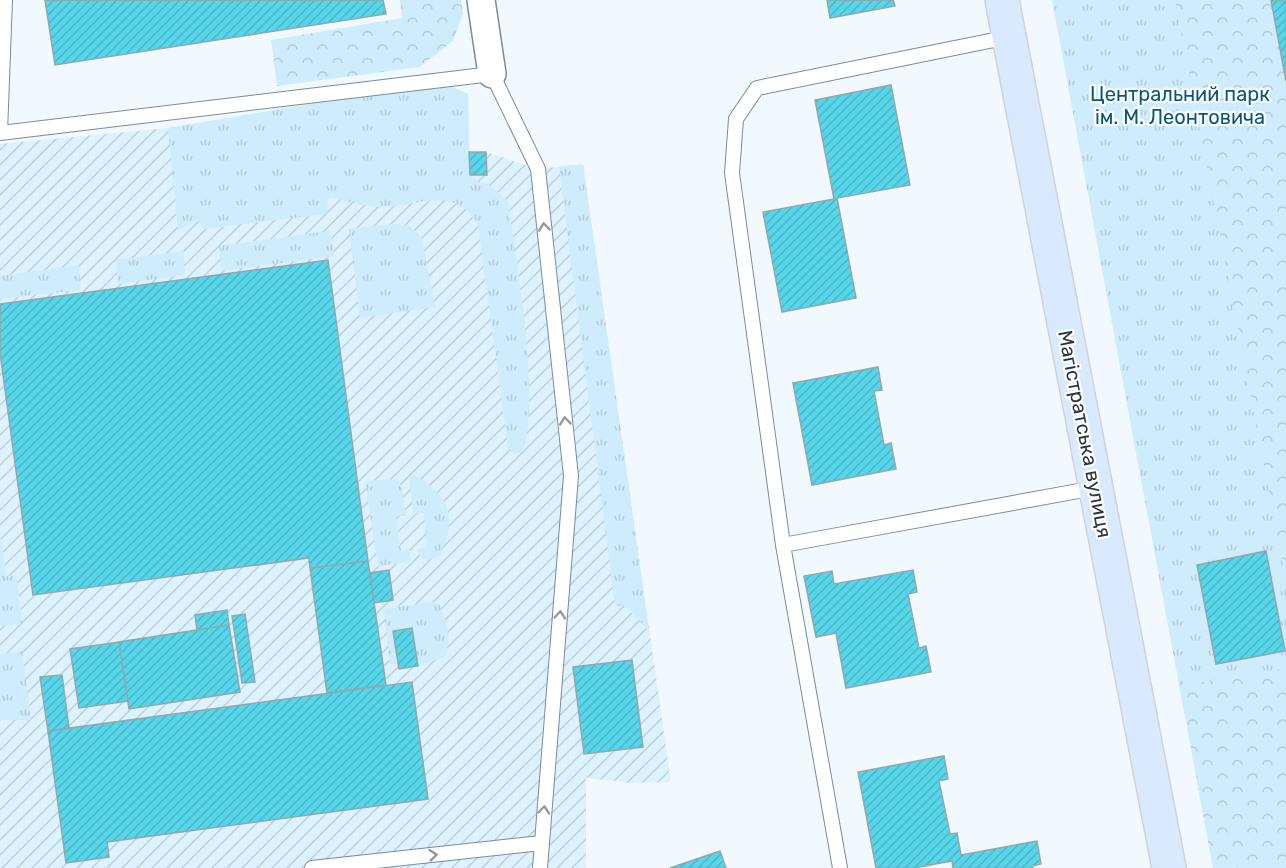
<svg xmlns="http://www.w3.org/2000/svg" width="1286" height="868" viewBox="0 0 1286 868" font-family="Rubik,sans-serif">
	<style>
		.industrial { fill: url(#industrial-furrows) }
		.grass { fill: url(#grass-tufts) }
		.forest { fill: url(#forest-crowns) }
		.building { fill: url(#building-hatch); stroke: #92a8ac; stroke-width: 1.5 }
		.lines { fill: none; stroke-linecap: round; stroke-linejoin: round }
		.service-casing { stroke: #7b8c97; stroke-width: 16 }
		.minor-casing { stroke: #7b8c97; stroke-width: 30 }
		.primary-casing { stroke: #d1d3d4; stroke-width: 36 }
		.service { stroke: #fff; stroke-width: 14 }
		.minor { stroke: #fff; stroke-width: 27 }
		.primary { stroke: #d9e9fe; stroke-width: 33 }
		.oneway { stroke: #969a9c }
		.labels { text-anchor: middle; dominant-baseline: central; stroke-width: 4.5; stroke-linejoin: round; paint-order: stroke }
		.park-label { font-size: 20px; fill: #075777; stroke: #fff }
		.street-label { font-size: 20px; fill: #2e363a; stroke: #fff }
	</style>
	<defs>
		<pattern id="industrial-furrows" width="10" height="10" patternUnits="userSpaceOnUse" patternTransform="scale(1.5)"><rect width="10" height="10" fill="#dcf2fe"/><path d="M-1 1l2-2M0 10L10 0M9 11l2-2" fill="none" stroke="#bdd0da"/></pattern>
		<pattern id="grass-tufts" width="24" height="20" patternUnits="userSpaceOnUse" patternTransform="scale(1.5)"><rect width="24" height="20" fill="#cfecfd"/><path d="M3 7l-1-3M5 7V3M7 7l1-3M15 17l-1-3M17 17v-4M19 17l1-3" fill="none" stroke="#b2cbda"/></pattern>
		<pattern id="forest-crowns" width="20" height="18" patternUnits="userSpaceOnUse" patternTransform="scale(1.5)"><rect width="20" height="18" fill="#cfecfd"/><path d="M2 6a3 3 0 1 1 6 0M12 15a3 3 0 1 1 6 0" fill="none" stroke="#b2cbda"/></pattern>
		<pattern id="building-hatch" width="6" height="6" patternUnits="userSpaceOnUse" patternTransform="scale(1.5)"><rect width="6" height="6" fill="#57d5e9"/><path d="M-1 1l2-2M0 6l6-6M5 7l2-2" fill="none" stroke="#4cb7c9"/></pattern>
	</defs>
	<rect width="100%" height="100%" fill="#f1f9fe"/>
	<path class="industrial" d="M 441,82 L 468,94 L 469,152 L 486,152 L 538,169 L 583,164 L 671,782 L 630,783 L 586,778 L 586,868 L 0,868 L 0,144 L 168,128 Z"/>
	<path class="grass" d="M 1052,0 L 1286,0 L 1286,868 L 1213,868 Z
		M 441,82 L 468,94 L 470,175 L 479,183 L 488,184 L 508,201 C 515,254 543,410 521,453 L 514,453 L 508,447 L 478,225 C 455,184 418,206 382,207 C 365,207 345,200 328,197 L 327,214 L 203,229 L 197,220 L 178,231 L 168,128 Z
		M 583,164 L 649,631 L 626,607 L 615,605 L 559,167 Z
		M 392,224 L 409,225 L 422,239 L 435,307 L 360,318 L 349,229 Z
		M 330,231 L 334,256 L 222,271 L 219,246 Z
		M 184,251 L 185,275 L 118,284 L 116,260 Z
		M 79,265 L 80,290 L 0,299 L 0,276 Z
		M 414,475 C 450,496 458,517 440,555 L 429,560 L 422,559 L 417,550 L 427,547 L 424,513 L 413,514 L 409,477 Z
		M 397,479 L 402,487 L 406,515 L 396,517 L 401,551 L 410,550 L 410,562 L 378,566 L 365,481 Z
		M 0,530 L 6,576 L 16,575 L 23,624 L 0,626 Z
		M 432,602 L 439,604 C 447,622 452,638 445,657 L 418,666 L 411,628 L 393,631 L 399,664 L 390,664 L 384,609 Z
		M 22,651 L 31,720 L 0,720 L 0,654 Z"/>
	<path class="forest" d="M 400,0 L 461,0 L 463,14 L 453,41 L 420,67 L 277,86 L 271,40 L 402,18 Z
		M 1175,0 L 1286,0 L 1286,581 Z
		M 1286,668 L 1286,868 L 1213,868 L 1180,686 Z"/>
	<path class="building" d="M 45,0 L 383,0 L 386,14 L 55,65 Z
		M 827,0 L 893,0 L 895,6 L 830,18 Z
		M 1271,0 L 1286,0 L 1286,81 Z
		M 891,85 L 910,185 L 837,198 L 856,298 L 782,312 L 763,212 L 834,199 L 815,100 Z
		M 469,152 L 486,152 L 487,175 L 470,175 Z
		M 328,260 L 368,561 L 310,568 L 309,558 L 33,595 L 0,353 L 0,304 Z
		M 878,367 L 882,390 L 874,391 L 884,445 L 891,443 L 896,469 L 812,485 L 793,383 Z
		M 1266,551 L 1285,651 L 1216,664 L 1197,565 Z
		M 368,561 L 386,685 L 327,693 L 310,568 Z
		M 389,570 L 393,600 L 374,603 L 370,573 Z
		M 913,570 L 917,592 L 908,594 L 919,648 L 926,646 L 931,672 L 846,688 L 836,633 L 816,637 L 804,576 L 832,571 L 834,584 Z
		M 227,610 L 229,625 L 197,630 L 195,615 Z
		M 245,614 L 255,682 L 242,683 L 232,616 Z
		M 229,625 L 240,692 L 129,709 L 119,642 Z
		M 412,628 L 418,666 L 399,669 L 393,631 Z
		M 119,642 L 128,701 L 79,708 L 70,649 Z
		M 632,660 L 643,747 L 584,754 L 573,667 Z
		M 62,675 L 69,728 L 48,731 L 40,677 Z
		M 412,682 L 428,799 L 107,842 L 109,857 L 66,863 L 48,731 Z
		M 944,756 L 948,779 L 939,781 L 950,834 L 957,833 L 961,855 L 1037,841 L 1041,864 L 1032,866 L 1033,868 L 953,868 L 952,861 L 914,868 L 876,868 L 858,772 Z
		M 720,851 L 726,868 L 670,868 Z"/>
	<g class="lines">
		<g class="service-casing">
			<path id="service" d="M 0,133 L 492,74 L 538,169 L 571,476 L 540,868
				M 0,133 L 5,0
				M 783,545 L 1095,488
				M 312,868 L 541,843
				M 840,868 L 783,545 L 732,173 L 736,119 L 757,88 L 1009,37"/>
		</g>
		<g class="minor-casing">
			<path id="minor" d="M 481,0 L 492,74"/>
		</g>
		<g class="primary-casing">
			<path id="primary" d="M 1002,0 L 1169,868"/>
		</g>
		<use href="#service" class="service"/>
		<use href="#minor" class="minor"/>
		<use href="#primary" class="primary"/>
	</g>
	<defs><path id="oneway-chevron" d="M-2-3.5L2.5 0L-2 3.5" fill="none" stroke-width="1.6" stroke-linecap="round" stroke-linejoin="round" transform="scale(1.5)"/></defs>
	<g class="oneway">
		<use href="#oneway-chevron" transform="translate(544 227) rotate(-96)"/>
		<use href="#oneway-chevron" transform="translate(565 421) rotate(-96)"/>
		<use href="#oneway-chevron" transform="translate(560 615) rotate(-85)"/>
		<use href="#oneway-chevron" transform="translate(544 810) rotate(-85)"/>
		<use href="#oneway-chevron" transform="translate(433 855) rotate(-6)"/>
	</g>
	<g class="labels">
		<g class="park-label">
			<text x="1180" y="94">Центральний парк<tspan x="1180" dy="23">ім. М. Леонтовича</tspan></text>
		</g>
		<g class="street-label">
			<text transform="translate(1085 434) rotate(79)">Магістратська вулиця</text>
		</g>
	</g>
</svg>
